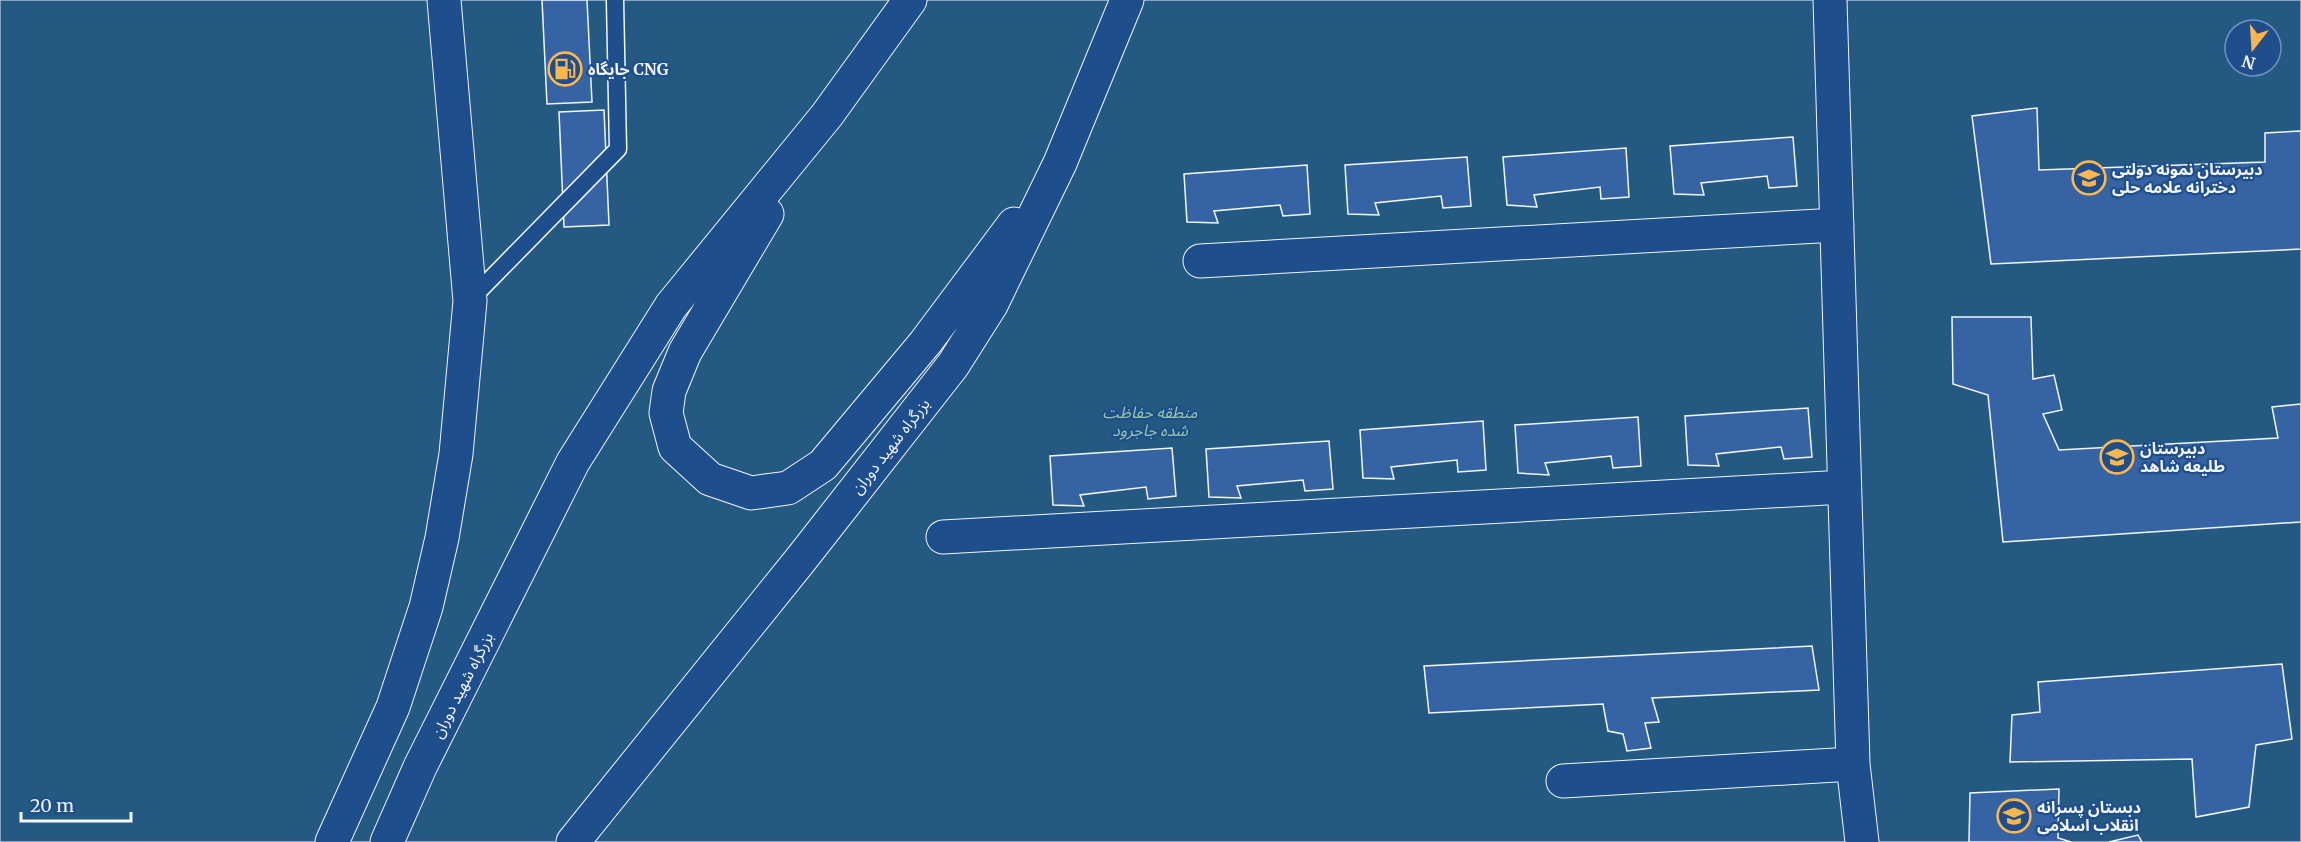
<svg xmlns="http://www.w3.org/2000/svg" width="2301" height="842" viewBox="0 0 2301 842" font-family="Merriweather,'Noto Sans Arabic',serif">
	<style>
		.green { fill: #245a82; stroke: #a8bbd7; stroke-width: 1.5; fill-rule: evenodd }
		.building { fill: #3563a3; stroke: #f2f6ff; stroke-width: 1.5 }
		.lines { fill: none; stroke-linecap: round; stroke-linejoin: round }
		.lane-casing { stroke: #f2f6ff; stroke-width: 19 }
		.street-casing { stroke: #f2f6ff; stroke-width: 35 }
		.secondary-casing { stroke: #f2f6ff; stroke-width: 35 }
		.highway-casing { stroke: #f2f6ff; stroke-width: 35 }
		.lane { stroke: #1f4e8c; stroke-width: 16 }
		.street { stroke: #1f4e8c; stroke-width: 33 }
		.secondary { stroke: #1f4e8c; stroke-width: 33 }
		.highway { stroke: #1f4e8c; stroke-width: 33 }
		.labels { text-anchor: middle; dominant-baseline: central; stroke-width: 4.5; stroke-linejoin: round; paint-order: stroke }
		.poi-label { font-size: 16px; font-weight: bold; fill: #f2f6ff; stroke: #1f4e8c; text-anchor: start }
		.park-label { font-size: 16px; font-style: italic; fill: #97c8a6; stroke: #1f4e8c }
		.street-label { font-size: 16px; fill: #f2f6ff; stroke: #1f4e8c }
	</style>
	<rect width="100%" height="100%" fill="#1f4e8c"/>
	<path class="green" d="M 0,0 L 2301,0 L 2301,842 L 0,842 ZM 2235,30 L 2271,30 L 2271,66 L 2235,66 Z"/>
	<path class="building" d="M 542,0 L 587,0 L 592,102 L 547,104 Z
		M 2037,108 L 2039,170 L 2265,162 L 2265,133 L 2301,131 L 2301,249 L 1991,264 L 1972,116 Z
		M 604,110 L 609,225 L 564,227 L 559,112 Z
		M 1793,137 L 1797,186 L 1769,188 L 1767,176 L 1701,183 L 1704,195 L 1674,194 L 1670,146 Z
		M 1626,148 L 1629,197 L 1601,199 L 1600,187 L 1534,195 L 1537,207 L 1507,205 L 1503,157 Z
		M 1467,157 L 1471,206 L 1443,208 L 1441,196 L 1375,203 L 1379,215 L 1348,214 L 1345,165 Z
		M 1307,165 L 1310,214 L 1283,216 L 1280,205 L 1214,211 L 1218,223 L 1187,222 L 1184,174 Z
		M 1952,317 L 2031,317 L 2033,379 L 2054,375 L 2062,410 L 2043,414 L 2059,450 L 2278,438 L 2272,407 L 2301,404 L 2301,522 L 2003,542 L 1988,395 L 1953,384 Z
		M 1808,408 L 1812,457 L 1784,459 L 1781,447 L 1716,454 L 1719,466 L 1688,465 L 1685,416 Z
		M 1638,417 L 1641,466 L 1613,468 L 1611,456 L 1545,463 L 1549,475 L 1518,473 L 1515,425 Z
		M 1483,421 L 1486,470 L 1458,472 L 1457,460 L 1391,467 L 1394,479 L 1363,478 L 1360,430 Z
		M 1329,441 L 1333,489 L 1305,491 L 1303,480 L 1237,486 L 1241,498 L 1209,497 L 1206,449 Z
		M 1172,448 L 1176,496 L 1148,499 L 1146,487 L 1080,495 L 1084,506 L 1053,505 L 1050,456 Z
		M 1812,646 L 1819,690 L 1652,698 L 1659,722 L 1645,723 L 1651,748 L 1627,751 L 1623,734 L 1608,731 L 1603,704 L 1429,713 L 1424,666 Z
		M 2282,664 L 2292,739 L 2256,745 L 2249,807 L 2196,817 L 2192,759 L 2010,762 L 2012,715 L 2040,712 L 2038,682 Z
		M 2059,789 L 2058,838 L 2071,842 L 1969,842 L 1970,793 Z
		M 2138,835 L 2142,842 L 2109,842 Z"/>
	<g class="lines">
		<g class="lane-casing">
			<path id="lane" d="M 470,300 L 618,149 L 615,0"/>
		</g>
		<g class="street-casing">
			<path id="street" d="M 1830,0 L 1853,764 L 1862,842
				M 1200,261 L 1837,225
				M 943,537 L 1844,487
				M 1563,781 L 1853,764"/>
		</g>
		<g class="secondary-casing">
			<path id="secondary" d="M 332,842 L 393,707 L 426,607 L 442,538 L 456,454 L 470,301 L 444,0"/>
		</g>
		<g class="highway-casing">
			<path id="highway" d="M 767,214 L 685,352 L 669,391 L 666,413 L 675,447 L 710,479 L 751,493 L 788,488 L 823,465 L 925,343 L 1014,224
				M 387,842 L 420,767 L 573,462 L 671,306 L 827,115 L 910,0
				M 573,842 L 802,558 L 953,365 L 991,305 L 1060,163 L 1127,0"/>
		</g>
		<use href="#lane" class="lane"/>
		<use href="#street" class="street"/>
		<use href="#secondary" class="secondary"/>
		<use href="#highway" class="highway"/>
	</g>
	<defs>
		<g id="fuel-ring" transform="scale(1.725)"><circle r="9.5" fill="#1f4e8c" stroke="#ffb74d" stroke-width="1.5"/><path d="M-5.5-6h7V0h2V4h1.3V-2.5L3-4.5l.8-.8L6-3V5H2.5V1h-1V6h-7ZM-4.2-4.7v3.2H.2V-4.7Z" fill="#ffb74d"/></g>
		<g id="school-ring" transform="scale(1.725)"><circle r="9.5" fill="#1f4e8c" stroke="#ffb74d" stroke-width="1.5"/><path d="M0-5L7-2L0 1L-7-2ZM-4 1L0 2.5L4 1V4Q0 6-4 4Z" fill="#ffb74d"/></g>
	</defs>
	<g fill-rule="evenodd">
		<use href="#fuel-ring" x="565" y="69"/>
		<use href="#school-ring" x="2089" y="178"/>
		<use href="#school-ring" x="2117" y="457"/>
		<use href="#school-ring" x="2014" y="816"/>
	</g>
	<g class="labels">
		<g class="poi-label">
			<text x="588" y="69">جایگاه CNG</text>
			<text x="2112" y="169">دبیرستان نمونه دولتی<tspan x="2112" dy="18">دخترانه علامه حلی</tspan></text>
			<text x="2140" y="448">دبیرستان<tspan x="2140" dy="18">طلیعه شاهد</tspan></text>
			<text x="2037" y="807">دبستان پسرانه<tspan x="2037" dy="18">انقلاب اسلامی</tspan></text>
		</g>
		<g class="park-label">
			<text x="1150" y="412">منطقه حفاظت<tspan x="1150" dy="18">شده جاجرود</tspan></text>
		</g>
		<g class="street-label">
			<text transform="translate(890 446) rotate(-52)">بزرگراه شهید دوران</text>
			<text transform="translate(462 685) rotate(-63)">بزرگراه شهید دوران</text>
		</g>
	</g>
	<g transform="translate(2253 48) rotate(197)"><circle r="28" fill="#1f4e8c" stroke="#7391ba" stroke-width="1.5"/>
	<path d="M0-4.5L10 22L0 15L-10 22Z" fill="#ffb74d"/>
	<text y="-9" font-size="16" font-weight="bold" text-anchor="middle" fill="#f2f6ff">N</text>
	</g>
	<path d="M21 812v9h110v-9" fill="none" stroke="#f2f6ff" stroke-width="3"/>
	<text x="30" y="812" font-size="18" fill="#f2f6ff" stroke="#1f4e8c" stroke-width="4.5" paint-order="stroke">20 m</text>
</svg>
